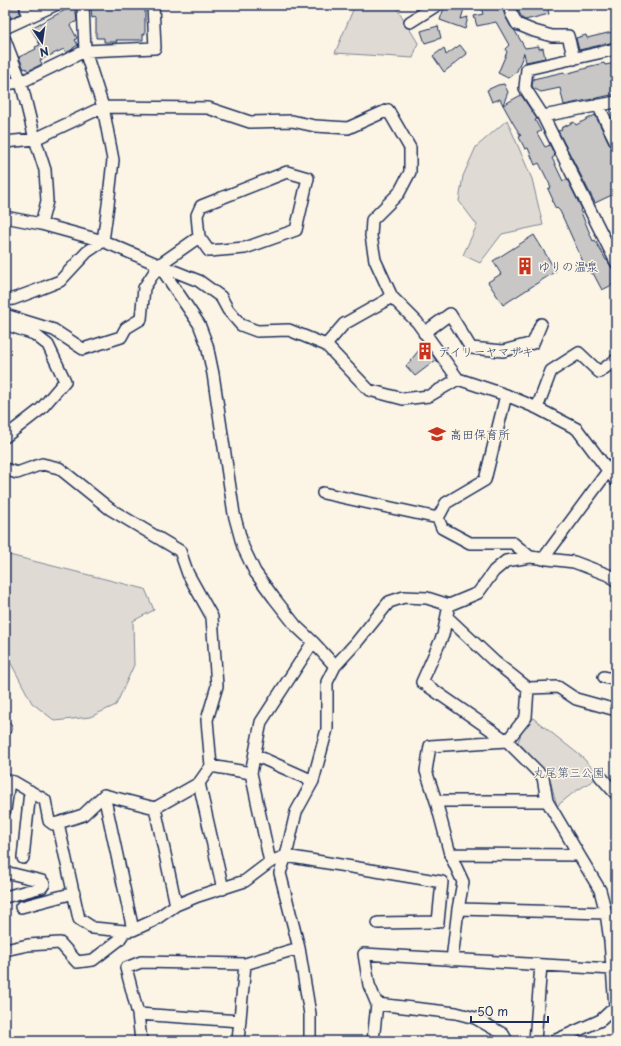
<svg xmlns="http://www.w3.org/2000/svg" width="621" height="1046" viewBox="0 0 621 1046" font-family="'Playpen Sans','Klee One',sans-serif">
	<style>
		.green { fill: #dfdbd4; stroke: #7d8599 }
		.building { fill: #c8c7c6; stroke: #1b2f5e }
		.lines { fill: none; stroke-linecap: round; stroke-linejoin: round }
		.street-casing { stroke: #1b2f5e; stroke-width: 14 }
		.street { stroke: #fcf5e5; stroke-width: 11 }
		.labels { text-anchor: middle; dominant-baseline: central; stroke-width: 3; stroke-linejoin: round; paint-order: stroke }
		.poi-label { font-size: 12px; fill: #1b2f5e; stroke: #fcf5e5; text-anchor: start }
		.park-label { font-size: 12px; fill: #425176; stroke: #fcf5e5 }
	</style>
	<rect width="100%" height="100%" fill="#fcf5e5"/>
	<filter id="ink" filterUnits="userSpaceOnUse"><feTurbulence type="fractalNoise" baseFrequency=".025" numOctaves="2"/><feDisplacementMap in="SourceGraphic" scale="8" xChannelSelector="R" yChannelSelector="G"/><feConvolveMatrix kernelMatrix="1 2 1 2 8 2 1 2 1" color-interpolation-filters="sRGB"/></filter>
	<g filter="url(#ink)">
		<path class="green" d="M 355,5 L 395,5 L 418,43 L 413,58 L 335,53 Z
			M 507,120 L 532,179 L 543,225 L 502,234 L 480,263 L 463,255 L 477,225 L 459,201 L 463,176 L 476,147 Z
			M 5,554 L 145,589 L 154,610 L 133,621 L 134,665 L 116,705 L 90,717 L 55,721 L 32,703 L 5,652 Z
			M 533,718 L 582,757 L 600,776 L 573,793 L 557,806 L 549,776 L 518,742 L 521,734 Z"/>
		<path class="building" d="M 17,5 L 19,5 L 20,14 L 5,20 L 5,10 Z
			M 93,5 L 142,5 L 142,9 L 145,9 L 145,34 L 143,34 L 143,40 L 116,40 L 117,42 L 104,42 L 104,38 L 96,38 L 96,17 L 92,18 L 91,8 L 93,8 Z
			M 445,5 L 465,5 L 461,19 L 468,17 L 465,29 L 440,20 Z
			M 496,5 L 502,5 L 505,16 L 511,27 L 515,31 L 525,48 L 539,46 L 539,49 L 543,48 L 545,58 L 526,62 L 524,53 L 517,71 L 508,78 L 498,73 L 507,52 L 505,49 L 509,45 L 496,22 L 477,26 L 474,16 L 483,14 L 481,8 Z
			M 516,5 L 547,5 L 549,14 L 525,20 L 522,18 L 518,10 Z
			M 73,6 L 76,13 L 77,21 L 70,25 L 77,38 L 75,40 L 78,45 L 73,48 L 73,49 L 66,53 L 64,49 L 40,60 L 42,64 L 28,71 L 26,68 L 24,69 L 19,57 L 36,49 L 35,47 L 40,45 L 31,28 Z
			M 438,26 L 441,38 L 425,43 L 421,31 Z
			M 612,32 L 614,42 L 579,50 L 576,38 L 586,35 L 587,38 Z
			M 460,45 L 467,54 L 444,72 L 433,56 L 444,48 L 446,55 Z
			M 604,63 L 605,65 L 616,63 L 616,75 L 613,75 L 616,94 L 564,105 L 560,88 L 541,92 L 533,88 L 532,86 L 533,79 L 564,72 L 565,74 L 587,68 L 587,67 Z
			M 504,84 L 508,92 L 503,105 L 500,99 L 492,102 L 487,90 L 498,85 Z
			M 521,95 L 537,119 L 535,120 L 541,131 L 537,133 L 545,147 L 550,145 L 555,156 L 552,158 L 563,181 L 567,179 L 582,209 L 580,210 L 593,241 L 595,240 L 606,260 L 607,260 L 612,268 L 616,269 L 616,283 L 602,290 L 593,273 L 591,274 L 586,265 L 585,266 L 560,211 L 557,208 L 556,209 L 552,201 L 553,200 L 548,189 L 551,187 L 539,163 L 535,165 L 528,148 L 525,149 L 519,137 L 521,136 L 513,123 L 503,105 Z
			M 595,115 L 610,145 L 612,148 L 616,149 L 616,193 L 595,203 L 558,131 L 562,130 L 561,128 L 574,122 L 576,125 Z
			M 534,235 L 556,271 L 503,305 L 488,282 L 501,274 L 493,261 Z
			M 424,344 L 436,360 L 415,376 L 406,366 Z"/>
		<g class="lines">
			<g class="street-casing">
				<path id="street" d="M 26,5 L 27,18
					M 509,5 L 511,13 L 517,24 L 534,31 L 552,36 L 568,36 L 574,59
					M 410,22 L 437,5
					M 5,28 L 55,5
					M 5,40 L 21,82 L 35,139 L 45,170 L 47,201 L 41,224
					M 616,49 L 527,69 L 525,88 L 543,116 L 616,262
					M 5,84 L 21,82 L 85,51 L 155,48 L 153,5
					M 598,105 L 616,142
					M 543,116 L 616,102
					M 5,142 L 35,139 L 103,107 L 208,108 L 250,122 L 292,121 L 315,126 L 348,128 L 388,110 L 410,148 L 410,172 L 399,193 L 372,220 L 371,236 L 375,260 L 392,297 L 417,322 L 458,379 L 506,395 L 537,408 L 577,429 L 616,481
					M 5,217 L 41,224 L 103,241 L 159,265 L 199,281 L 221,297 L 228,310 L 241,325 L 257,331 L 289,330 L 326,345 L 369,390 L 403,399 L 429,396 L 458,379
					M 159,265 L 199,324 L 207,345 L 213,374 L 234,514 L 243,547 L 255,572 L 274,598 L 296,626 L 313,642 L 335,666
					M 5,300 L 13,299 L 32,292 L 60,281 L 87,252 L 103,241 L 108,205 L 113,160 L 103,107 L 85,51 L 83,5
					M 5,315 L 54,330 L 83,349 L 121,337 L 126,328 L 141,319 L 144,288 L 159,265 L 199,237 L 209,251 L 245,248 L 296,230 L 308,178 L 287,172 L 201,206 L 197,215 L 199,237
					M 5,324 L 34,334 L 48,345 L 65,381 L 41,409 L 5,437
					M 424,333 L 450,314 L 471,348 L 503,351 L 533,343 L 541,324
					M 326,345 L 344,324 L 392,297
					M 537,408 L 551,371 L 579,353 L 599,372 L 616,360
					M 5,469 L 17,473 L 42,464 L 59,468 L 110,509 L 180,551 L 188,574 L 212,617 L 217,686 L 207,720 L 211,766
					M 323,493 L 438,518
					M 438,518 L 446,503 L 485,480 L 506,395
					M 438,518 L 442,528 L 470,543 L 513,543 L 530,557
					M 543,559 L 608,471
					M 449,605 L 443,635 L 422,682 L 507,741 L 543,777 L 547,801 L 579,855 L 600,890 L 606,913 L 610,941 L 615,1007 L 601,1020 L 554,1041
					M 447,617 L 495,662 L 528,688
					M 604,677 L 616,680
					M 5,730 L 6,728
					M 255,755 L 313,781
					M 251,773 L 211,766 L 199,783 L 155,808 L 104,795 L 83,815 L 58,823 L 79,919 L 93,928 L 125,931 L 133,930 L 153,921 L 176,905 L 198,896 L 245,881 L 270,862 L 286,856 L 442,882 L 438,922 L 378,923
					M 600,776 L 616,794
					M 199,783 L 223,889
					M 104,795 L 133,930
					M 436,801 L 547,801
					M 155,808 L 176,905
					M 5,810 L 9,781 L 14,782 L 45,800 L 49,821 L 53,824 L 58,823
					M 450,854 L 579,855
					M 23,858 L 30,791
					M 270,862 L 251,773 L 261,722 L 313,642
					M 5,872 L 42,881 L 44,884 L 42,887 L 5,897
					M 21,907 L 74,893
					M 458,909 L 606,913
					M 5,950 L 28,945 L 60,943 L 77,962 L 93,960 L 119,940 L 125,931
					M 452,960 L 458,909 L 463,882 L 450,854 L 436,801 L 426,771 L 430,746 L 507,741 L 526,717 L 528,688 L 558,687 L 576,699 L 616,710
					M 377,1004 L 456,1013 L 475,1018 L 503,1034 L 507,1041
					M 138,1014 L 240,1021
					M 141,1041 L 138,1014 L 126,968 L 141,962 L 245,964 L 299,948
					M 238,1041 L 245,964
					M 310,1041 L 310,1014 L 299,948 L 280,873 L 286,856 L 296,812 L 313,781 L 327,729 L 327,682 L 335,666 L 356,643 L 389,602 L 404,597 L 427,598 L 449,605 L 478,593 L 494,571 L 506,561 L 530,557 L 574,562 L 611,576 L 616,581
					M 373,1041 L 377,1004 L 369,985 L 364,954 L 612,969
					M 535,1041 L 541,965"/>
			</g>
			<use href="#street" class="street"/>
		</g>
	</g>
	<defs>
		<g id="building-bare" transform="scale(1.38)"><path d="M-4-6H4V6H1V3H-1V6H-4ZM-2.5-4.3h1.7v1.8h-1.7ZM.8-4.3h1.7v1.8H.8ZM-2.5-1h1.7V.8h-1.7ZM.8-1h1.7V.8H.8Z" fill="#c8321e" stroke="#fcf5e5" stroke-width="2.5" paint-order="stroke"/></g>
		<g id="school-bare" transform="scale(1.38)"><path d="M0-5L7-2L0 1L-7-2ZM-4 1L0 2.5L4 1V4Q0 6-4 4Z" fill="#c8321e" stroke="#fcf5e5" stroke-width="2.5" paint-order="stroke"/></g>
	</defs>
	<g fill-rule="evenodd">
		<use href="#building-bare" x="525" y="266"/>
		<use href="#building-bare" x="425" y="351"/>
		<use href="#school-bare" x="437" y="434"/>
	</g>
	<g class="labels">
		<g class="poi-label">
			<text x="538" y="266">ゆりの温泉</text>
			<text x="438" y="351">デイリーヤマザキ</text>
			<text x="450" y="434">高田保育所</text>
		</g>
		<g class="park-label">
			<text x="569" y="772">丸尾第三公園</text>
		</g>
	</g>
	<rect width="621" height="1046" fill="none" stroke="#fcf5e5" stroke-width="20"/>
	<rect x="10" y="10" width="601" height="1026" fill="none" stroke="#1b2f5e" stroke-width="1.5" filter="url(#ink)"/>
	<g transform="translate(42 42) rotate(167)" stroke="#fcf5e5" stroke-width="3" paint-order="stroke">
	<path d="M0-3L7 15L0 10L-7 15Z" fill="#1b2f5e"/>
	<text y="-6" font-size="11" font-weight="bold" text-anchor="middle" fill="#1b2f5e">N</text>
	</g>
	<path d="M471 1016v6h77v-6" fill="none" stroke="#1b2f5e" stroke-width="2"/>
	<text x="477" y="1016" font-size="12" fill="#1b2f5e" stroke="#fcf5e5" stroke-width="3" paint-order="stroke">50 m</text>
</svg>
